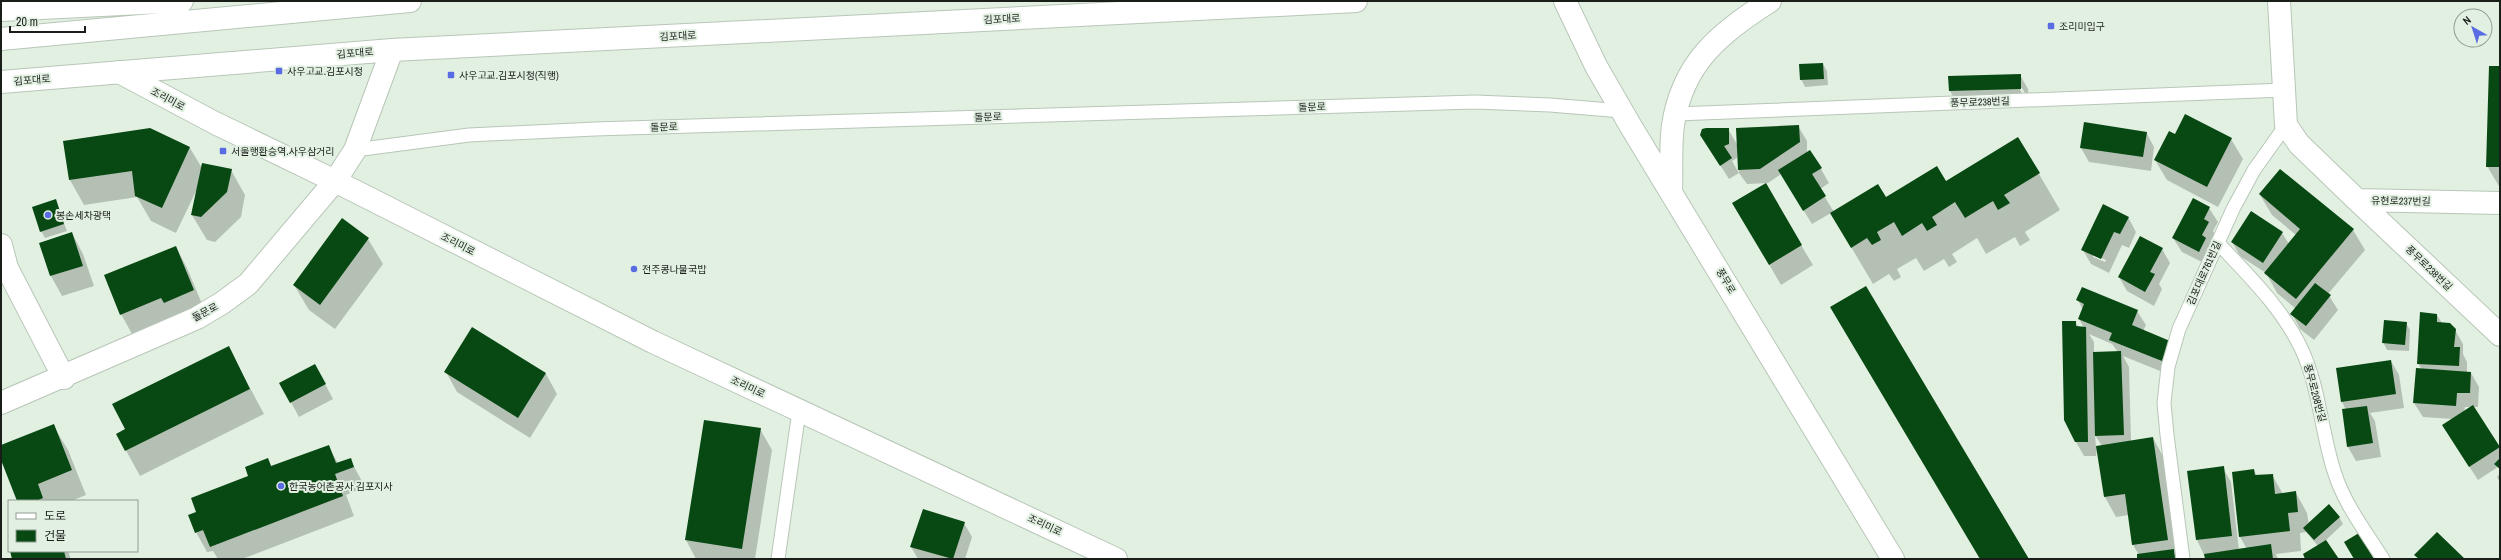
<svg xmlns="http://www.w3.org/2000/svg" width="2501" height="560" viewBox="0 0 2501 560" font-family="'Archivo Narrow','Noto Sans KR',sans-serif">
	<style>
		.shadow { fill: #0003; fill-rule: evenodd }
		.building { fill: #084813 }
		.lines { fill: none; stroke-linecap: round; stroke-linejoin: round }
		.lane-casing { stroke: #b8c6b8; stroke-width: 15 }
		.street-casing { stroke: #b8c6b8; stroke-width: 24 }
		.secondary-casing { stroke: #b8c6b8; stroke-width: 24 }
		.lane { stroke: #fff; stroke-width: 13 }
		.street { stroke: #fff; stroke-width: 22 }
		.secondary { stroke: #fff; stroke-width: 22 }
		.poi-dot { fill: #5a6ce3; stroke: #e2f0e2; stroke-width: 1.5 }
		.labels { text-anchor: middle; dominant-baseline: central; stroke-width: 4; stroke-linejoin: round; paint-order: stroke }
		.street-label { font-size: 10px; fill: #191e19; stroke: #e2f0e2 }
		.poi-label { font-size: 10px; fill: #191e19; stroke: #e2f0e2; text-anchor: start }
	</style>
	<rect width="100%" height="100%" fill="#e2f0e2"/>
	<path class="shadow" d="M 1823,64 L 1827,71 L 1828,85 L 1805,87 L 1801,79 Z
		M 2500,67 L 2500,188 L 2487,166 Z
		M 2020,75 L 2028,89 L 2029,100 L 2022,88 L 2019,88 L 2028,103 L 1958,105 L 1950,91 Z
		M 1798,126 L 1807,141 L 1807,153 L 1821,169 L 1829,183 L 1820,189 L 1834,212 L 1946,182 L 2018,138 L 2060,210 L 2025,232 L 2030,240 L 2020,246 L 2015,237 L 1986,254 L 1977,238 L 1952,254 L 1957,262 L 1949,267 L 1944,259 L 1924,271 L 1916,258 L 1897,269 L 1901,277 L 1894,281 L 1889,274 L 1873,284 L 1831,213 L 1812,224 L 1781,174 L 1768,183 L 1747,184 L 1739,173 L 1738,150 L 1737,150 L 1737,158 L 1732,161 L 1739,173 L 1729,179 L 1710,149 L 1728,129 L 1738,146 Z
		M 150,129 L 190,148 L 202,168 L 231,170 L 245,195 L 241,217 L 215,242 L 207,240 L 192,215 L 197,189 L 176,233 L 151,221 L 137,197 L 84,205 L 70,180 Z
		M 2146,132 L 2154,147 L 2151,171 L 2089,162 L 2081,148 Z
		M 2175,136 L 2231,139 L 2243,159 L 2218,207 L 2167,180 L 2155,160 Z
		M 2260,195 L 2353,230 L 2365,250 L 2328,294 L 2338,310 L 2314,340 L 2300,329 L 2292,314 L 2296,309 L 2277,293 L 2266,273 L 2240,256 L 2232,242 L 2251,212 L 2282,233 L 2289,244 L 2296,235 L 2272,215 Z
		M 55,200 L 67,231 L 45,238 L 41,231 Z
		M 1734,204 L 1801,245 L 1813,265 L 1781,285 Z
		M 2209,208 L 2218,222 L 2213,231 L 2216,237 L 2208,265 L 2182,252 L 2173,238 Z
		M 2128,217 L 2136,232 L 2129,248 L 2122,245 L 2109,273 L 2091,264 L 2083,250 ZM 2093,254 L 2106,260 L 2105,262 L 2093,257 Z
		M 72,233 L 83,254 L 94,286 L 62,296 L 51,276 L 40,243 Z
		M 368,239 L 383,264 L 335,329 L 309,310 L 294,285 Z
		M 176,247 L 187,268 L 205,311 L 132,334 L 121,314 Z
		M 2162,249 L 2170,263 L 2159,284 L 2162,289 L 2154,306 L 2127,291 L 2119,277 Z
		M 2078,300 L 2137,311 L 2146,325 L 2143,331 L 2169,342 L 2170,375 L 2123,356 L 2129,367 L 2131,441 L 2153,438 L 2164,458 L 2179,559 L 2138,559 L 2139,555 L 2133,545 L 2129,515 L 2116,517 L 2105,497 L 2097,448 L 2096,456 L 2084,456 L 2076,442 L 2075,322 L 2079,327 L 2084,328 L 2079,319 L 2083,310 ZM 2089,334 L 2112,344 L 2118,352 L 2094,353 L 2094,342 ZM 2095,435 L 2102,446 L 2096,447 Z
		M 2437,315 L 2442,323 L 2455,330 L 2463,344 L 2463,354 L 2467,362 L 2467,373 L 2471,373 L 2479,387 L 2478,407 L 2473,407 L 2500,449 L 2500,471 L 2498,467 L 2478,480 L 2443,426 L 2453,419 L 2423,417 L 2414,403 L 2417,369 L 2422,370 L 2418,363 ZM 2465,407 L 2471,407 L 2464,412 Z
		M 2406,323 L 2410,330 L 2409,351 L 2387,350 L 2383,342 Z
		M 228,347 L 264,414 L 140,476 L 117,434 L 126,430 Z
		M 2391,361 L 2399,375 L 2404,408 L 2370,413 L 2375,421 L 2381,457 L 2356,461 L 2348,447 L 2346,410 L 2342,402 Z
		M 446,372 L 546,374 L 557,394 L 530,438 L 457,392 Z
		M 323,380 L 333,399 L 299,417 L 281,384 Z
		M 705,421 L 760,429 L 772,450 L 755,559 L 696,559 L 686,540 Z
		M 53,425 L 68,450 L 86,495 L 71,501 L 19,501 L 1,457 L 1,446 Z
		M 328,446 L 338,463 L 350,459 L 365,487 L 346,495 L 354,516 L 242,559 L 218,559 L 213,551 L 207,552 L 196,532 L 198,513 L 250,477 L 267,459 L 272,467 Z
		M 2223,468 L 2231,482 L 2239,550 L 2247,549 L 2240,537 L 2233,473 L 2254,470 L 2257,476 L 2272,475 L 2283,494 L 2296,493 L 2307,513 L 2309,525 L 2339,517 L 2343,524 L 2326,540 L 2337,559 L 2306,559 L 2318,546 L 2306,532 L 2300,533 L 2301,551 L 2276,554 L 2278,559 L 2206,559 L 2197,540 L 2188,472 Z
		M 2500,473 L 2500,483 L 2497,477 Z
		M 964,523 L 972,537 L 965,559 L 918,559 L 911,547 Z
		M 11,551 L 68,551 L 71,559 L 13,559 Z"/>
	<path class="building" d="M 1823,63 L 1824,79 L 1800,80 L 1799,64 Z
		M 2489,66 L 2500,66 L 2500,167 L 2486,167 Z
		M 2021,74 L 2021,89 L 1949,91 L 1948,76 Z
		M 2185,114 L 2232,138 L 2207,187 L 2154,160 L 2169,131 L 2175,134 Z
		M 2084,122 L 2147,132 L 2143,157 L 2080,148 Z
		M 1799,125 L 1800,142 L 1760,169 L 1738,170 L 1736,128 Z
		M 150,128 L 190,147 L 162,208 L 135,196 L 132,171 L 69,180 L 63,141 Z
		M 1706,128 L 1729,128 L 1729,144 L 1724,146 L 1732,158 L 1720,166 L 1700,135 L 1702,129 Z
		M 2018,137 L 2040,173 L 2004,195 L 2010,203 L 1998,210 L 1993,201 L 1965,218 L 1955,202 L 1932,217 L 1937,225 L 1927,231 L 1922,223 L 1902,236 L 1894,222 L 1877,232 L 1881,240 L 1872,245 L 1867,238 L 1851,248 L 1830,213 L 1878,184 L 1886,197 L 1937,166 L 1946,181 Z
		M 1810,150 L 1822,168 L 1812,174 L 1826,196 L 1803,211 L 1778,170 Z
		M 202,163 L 232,169 L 227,192 L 201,217 L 191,215 Z
		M 2280,169 L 2354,229 L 2296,299 L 2264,273 L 2300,229 L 2259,194 Z
		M 1766,183 L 1802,245 L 1769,265 L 1732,203 Z
		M 2193,198 L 2210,207 L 2204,219 L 2209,222 L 2202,235 L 2206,238 L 2199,252 L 2172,238 Z
		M 56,199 L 64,224 L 40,232 L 32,207 Z
		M 2103,204 L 2129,217 L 2120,234 L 2114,232 L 2101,259 L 2081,250 Z
		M 2251,211 L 2283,232 L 2263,263 L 2231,242 Z
		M 342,218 L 369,238 L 320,305 L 293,285 Z
		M 72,232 L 83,266 L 50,276 L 39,243 Z
		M 2140,236 L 2163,248 L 2150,272 L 2155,274 L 2145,292 L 2118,277 Z
		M 176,246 L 194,290 L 164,303 L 161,298 L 120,315 L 104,275 Z
		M 2315,283 L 2331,295 L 2306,326 L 2290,314 Z
		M 1866,286 L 2029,559 L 1980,559 L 1830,307 Z
		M 2082,287 L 2138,310 L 2132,325 L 2170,341 L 2162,361 L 2109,340 L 2112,333 L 2078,319 L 2084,304 L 2076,300 Z
		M 2420,312 L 2437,314 L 2437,322 L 2450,323 L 2456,329 L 2454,347 L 2460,347 L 2459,366 L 2417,364 Z
		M 2384,320 L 2407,322 L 2405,345 L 2382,343 Z
		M 2062,321 L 2076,321 L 2076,326 L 2086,327 L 2088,442 L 2075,442 L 2064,420 Z
		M 472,327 L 546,373 L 518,418 L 444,372 Z
		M 229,346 L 250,389 L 125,451 L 116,434 L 125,429 L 112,404 Z
		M 2121,351 L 2124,435 L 2095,436 L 2093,352 Z
		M 2391,360 L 2396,394 L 2341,402 L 2336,368 Z
		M 315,364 L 326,384 L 290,403 L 279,383 Z
		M 2416,368 L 2471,372 L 2470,393 L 2457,393 L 2456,406 L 2413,403 Z
		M 2473,405 L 2500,447 L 2469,467 L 2442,425 Z
		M 2367,406 L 2373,443 L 2347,447 L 2342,409 Z
		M 704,420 L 761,428 L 742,549 L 685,540 Z
		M 54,424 L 72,470 L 38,484 L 43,498 L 36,501 L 17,501 L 1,460 L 1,445 Z
		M 2153,437 L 2168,540 L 2132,545 L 2125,494 L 2104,497 L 2096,446 Z
		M 329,445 L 336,463 L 351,458 L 354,467 L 335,474 L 343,496 L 210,547 L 203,530 L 195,533 L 188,515 L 196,512 L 191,498 L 248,476 L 245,467 L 268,458 L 271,466 Z
		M 2500,458 L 2500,469 L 2494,464 Z
		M 2224,466 L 2232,536 L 2196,540 L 2187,471 Z
		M 2254,469 L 2255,475 L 2273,474 L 2275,494 L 2296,491 L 2298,512 L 2288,513 L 2290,531 L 2239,537 L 2232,472 Z
		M 2329,504 L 2340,517 L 2314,540 L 2303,528 Z
		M 923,509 L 965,522 L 953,559 L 910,547 Z
		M 2437,532 L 2465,559 L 2419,559 L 2414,555 Z
		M 2359,533 L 2374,559 L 2354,559 L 2344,542 Z
		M 2326,540 L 2339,559 L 2305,559 L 2303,554 Z
		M 2271,544 L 2273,559 L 2205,559 L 2204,554 Z
		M 2174,549 L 2175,559 L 2137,559 L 2137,554 Z
		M 10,551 L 64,551 L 66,559 L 12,559 Z"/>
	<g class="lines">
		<g class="lane-casing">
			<path id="lane" d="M 1676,114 L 2284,90
				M 355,150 L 469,135 L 595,129 L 1475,102 L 1550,105 L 1622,111
				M 2218,243 C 2248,275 2282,308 2301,348 C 2320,388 2321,433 2335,474 C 2345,505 2366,532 2383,559
				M 778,559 L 799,411
				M 2183,559 L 2167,435 L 2164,403 L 2168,367 L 2179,329 L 2233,209 L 2254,170 L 2286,125"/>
		</g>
		<g class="street-casing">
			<path id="street" d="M 2279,1 L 2286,125 L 2299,144 L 2357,200 L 2500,203
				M 119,72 L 215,123 L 335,181 L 653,342 L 1116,559
				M 2357,200 L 2500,335
				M 1,245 L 7,268 L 64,378"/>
		</g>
		<g class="secondary-casing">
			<path id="secondary" d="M 1565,1 L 1596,66 L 1630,125 L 1893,559
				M 1,10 L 182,1
				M 1,39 L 410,1
				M 1,82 L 392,50 L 1356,1
				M 1671,192 C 1672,171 1670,147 1673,125 C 1683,62 1719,34 1770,1
				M 1,403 L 197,318 L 222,303 L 248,284 L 335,181 L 355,150 L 392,50"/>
		</g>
		<use href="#lane" class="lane"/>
		<use href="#street" class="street"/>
		<use href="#secondary" class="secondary"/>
	</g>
	<g class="poi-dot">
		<rect x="2047" y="22" width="8" height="8" rx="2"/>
		<rect x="275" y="67" width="8" height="8" rx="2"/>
		<rect x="447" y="71" width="8" height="8" rx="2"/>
		<rect x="219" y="147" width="8" height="8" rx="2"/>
		<circle cx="48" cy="215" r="4"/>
		<circle cx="634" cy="269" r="4"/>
		<circle cx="281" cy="486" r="4"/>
	</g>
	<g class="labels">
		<g class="street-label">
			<text transform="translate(1002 19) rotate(-3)">김포대로</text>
			<text transform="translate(678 36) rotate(-3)">김포대로</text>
			<text transform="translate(355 53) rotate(-5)">김포대로</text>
			<text transform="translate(32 80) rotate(-5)">김포대로</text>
			<text transform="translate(168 99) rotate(28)">조리미로</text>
			<text transform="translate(1980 102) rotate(-2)">풍무로238번길</text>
			<text transform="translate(1312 107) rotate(-2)">돌문로</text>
			<text transform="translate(988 117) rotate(-2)">돌문로</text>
			<text transform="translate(664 127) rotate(-2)">돌문로</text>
			<text transform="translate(2401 201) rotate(1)">유현로237번길</text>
			<text transform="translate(458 244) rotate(27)">조리미로</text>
			<text transform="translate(2429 268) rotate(44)">풍무로238번길</text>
			<text transform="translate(2204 273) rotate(-66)">김포대로761번길</text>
			<text transform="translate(1726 281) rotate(59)">풍무로</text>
			<text transform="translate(205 312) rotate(-28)">돌문로</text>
			<text transform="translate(748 387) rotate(25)">조리미로</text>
			<text transform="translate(2315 393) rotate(75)">풍무로208번길</text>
			<text transform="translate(1045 525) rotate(25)">조리미로</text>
		</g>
		<g class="poi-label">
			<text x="2059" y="26">조리미입구</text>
			<text x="287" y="71">사우고교.김포시청</text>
			<text x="459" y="75">사우고교.김포시청(직행)</text>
			<text x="231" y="151">서울행환승역.사우삼거리</text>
			<text x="56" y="215">봉손세차광택</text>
			<text x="642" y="269">전주콩나물국밥</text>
			<text x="289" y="486">한국농어촌공사 김포지사</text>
		</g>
	</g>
	<rect width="2501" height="560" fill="none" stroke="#191e19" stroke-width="4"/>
	<rect x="8" y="500" width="130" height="52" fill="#e2f0e2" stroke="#929c92"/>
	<rect x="16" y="513" width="20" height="6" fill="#ffffff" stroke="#929c92"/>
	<text x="44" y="520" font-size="12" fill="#191e19">도로</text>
	<rect x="16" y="530" width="20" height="12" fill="#084813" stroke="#929c92"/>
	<text x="44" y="540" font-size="12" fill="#191e19">건물</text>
	<g transform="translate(2473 28) rotate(321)"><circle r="19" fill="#e2f0e2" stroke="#929c92"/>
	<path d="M0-3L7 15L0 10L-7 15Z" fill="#5a6ce3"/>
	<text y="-6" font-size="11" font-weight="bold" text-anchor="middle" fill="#191e19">N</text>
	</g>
	<path d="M10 26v6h75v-6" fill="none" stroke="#191e19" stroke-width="2"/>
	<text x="16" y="26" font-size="12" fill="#191e19" stroke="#e2f0e2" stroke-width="3" paint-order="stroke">20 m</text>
</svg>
